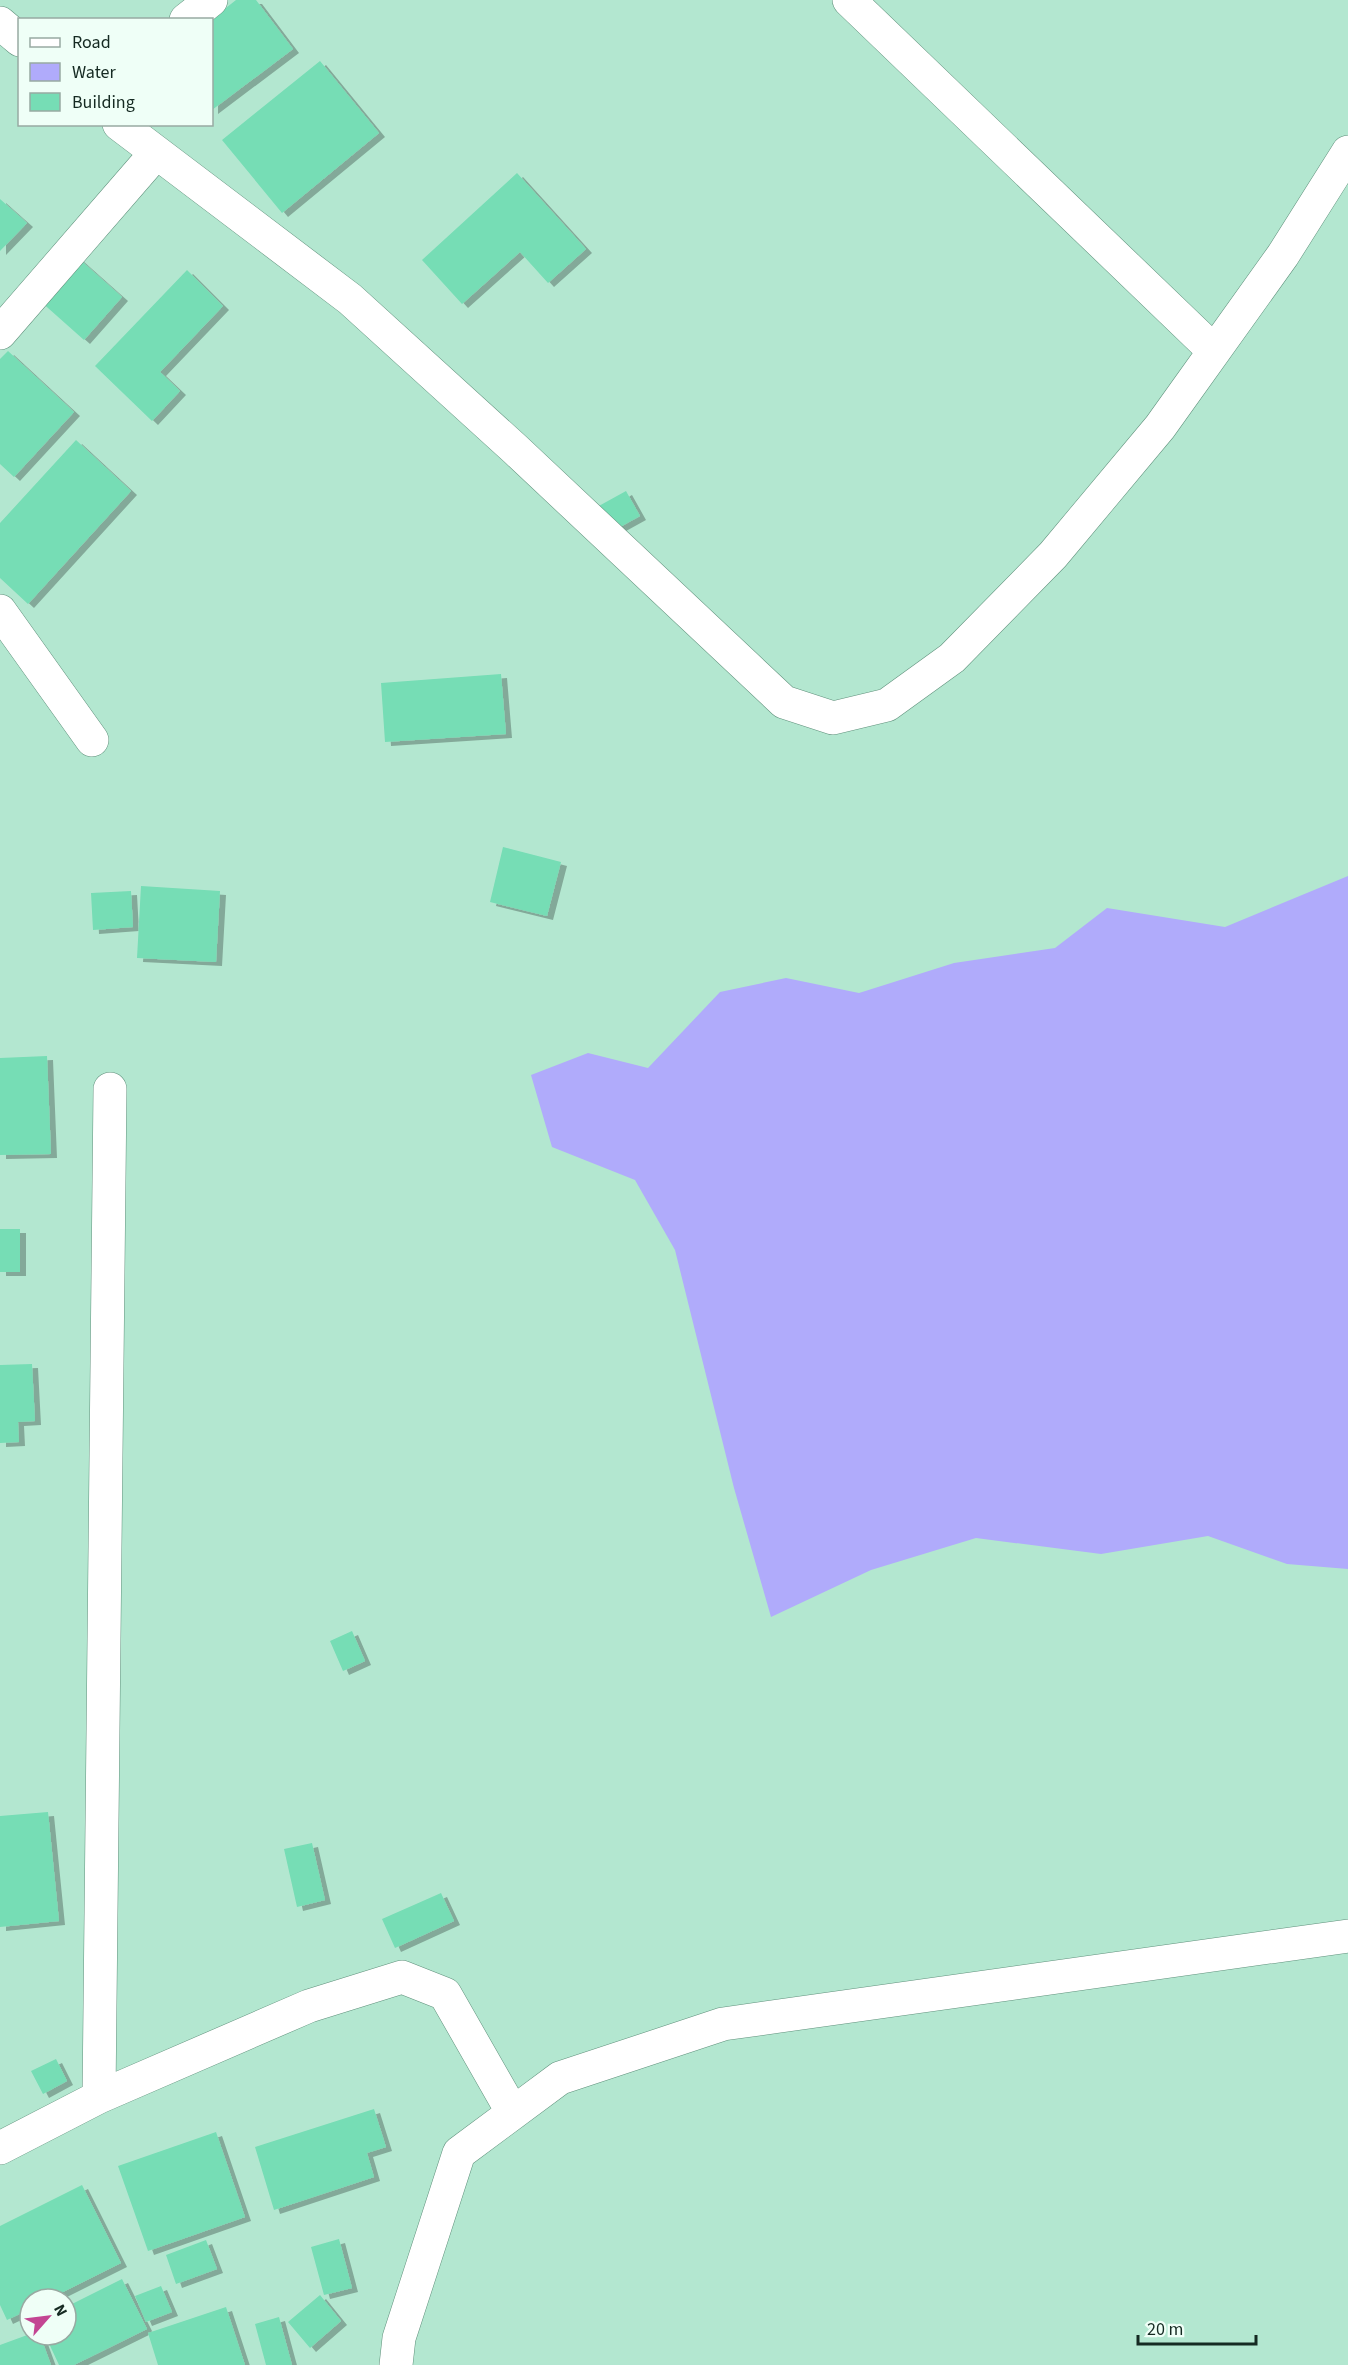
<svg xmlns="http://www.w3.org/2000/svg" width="1348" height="2365" viewBox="0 0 1348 2365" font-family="'Source Sans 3',sans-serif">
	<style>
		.water { fill: #b0abfb }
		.building { fill: #76ddb5; filter: url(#shadow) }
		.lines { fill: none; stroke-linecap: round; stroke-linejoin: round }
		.minor-casing { stroke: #60917c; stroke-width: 34 }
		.minor { stroke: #fff; stroke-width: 33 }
	</style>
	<defs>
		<filter id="shadow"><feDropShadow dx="6" dy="4" stdDeviation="0" flood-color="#0004"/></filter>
	</defs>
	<rect width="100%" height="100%" fill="#b3e7d0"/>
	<path class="water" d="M 1348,876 L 1348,1569 L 1287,1564 L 1208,1536 L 1101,1554 L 976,1538 L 871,1570 L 771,1617 L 734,1488 L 675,1250 L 635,1180 L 552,1147 L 531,1075 L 588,1053 L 648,1068 L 720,992 L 786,978 L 859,993 L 954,963 L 1055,948 L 1107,908 L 1225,927 Z"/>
	<path class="building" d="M 236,0 L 256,0 L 293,49 L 212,110 L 212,19 Z
		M 320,61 L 379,133 L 282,213 L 222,140 Z
		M 517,173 L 586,249 L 548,283 L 520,252 L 462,304 L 422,260 Z
		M 0,199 L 27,223 L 0,251 Z
		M 77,257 L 122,297 L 84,340 L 39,300 Z
		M 187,270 L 223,306 L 160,372 L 180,391 L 152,421 L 95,366 Z
		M 8,351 L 74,412 L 14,477 L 0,464 L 0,359 Z
		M 76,440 L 131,491 L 28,604 L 0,578 L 0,523 Z
		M 626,491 L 640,516 L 611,532 L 597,507 Z
		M 501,674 L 506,734 L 385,742 L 381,683 Z
		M 503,847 L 561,862 L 547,916 L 490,902 Z
		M 141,886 L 220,891 L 216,962 L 137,958 Z
		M 131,891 L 133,927 L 93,930 L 91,893 Z
		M 47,1056 L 51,1154 L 0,1155 L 0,1058 Z
		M 0,1229 L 20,1229 L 20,1272 L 0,1272 Z
		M 32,1364 L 35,1421 L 18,1422 L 19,1442 L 0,1443 L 0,1365 Z
		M 352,1631 L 365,1661 L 343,1671 L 330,1641 Z
		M 48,1812 L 59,1921 L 0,1927 L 0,1816 Z
		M 312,1843 L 325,1900 L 297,1907 L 284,1849 Z
		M 441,1893 L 454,1921 L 395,1948 L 382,1919 Z
		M 56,2059 L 67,2081 L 43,2094 L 31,2071 Z
		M 374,2109 L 386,2147 L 367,2153 L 374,2177 L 274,2210 L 255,2147 Z
		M 216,2132 L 245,2217 L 148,2251 L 118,2166 Z
		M 82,2185 L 121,2263 L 49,2299 L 30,2299 L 30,2309 L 7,2320 L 0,2305 L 0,2226 Z
		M 339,2239 L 352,2288 L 324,2295 L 311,2247 Z
		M 206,2240 L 217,2269 L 176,2284 L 166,2255 Z
		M 122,2279 L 147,2329 L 74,2365 L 59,2365 L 45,2335 L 66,2335 L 66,2307 Z
		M 161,2286 L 172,2312 L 146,2322 L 135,2296 Z
		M 320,2295 L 341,2321 L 310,2348 L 288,2322 Z
		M 226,2307 L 245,2365 L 158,2365 L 148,2333 Z
		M 279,2317 L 292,2365 L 266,2365 L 255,2324 Z
		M 30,2334 L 40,2335 L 51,2365 L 0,2365 L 0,2345 Z"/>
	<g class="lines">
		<g class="minor-casing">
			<path id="minor" d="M 849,0 L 1213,350
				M 186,20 L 211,0
				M 0,23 L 20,40
				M 119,124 L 350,299 L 515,449 L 784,702 L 833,718 L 887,705 L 952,658 L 1053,555 L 1160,427 L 1283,255 L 1348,152
				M 0,333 L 156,153
				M 0,611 L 92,740
				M 99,2097 L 110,1089
				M 0,2148 L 99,2097 L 309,2006 L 402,1977 L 445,1994 L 513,2113
				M 396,2365 L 399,2338 L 459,2153 L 560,2078 L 723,2024 L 1348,1936"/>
		</g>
		<use href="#minor" class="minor"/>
	</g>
	<rect x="18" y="18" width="195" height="108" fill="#effff7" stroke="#98aaa2" stroke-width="1.5"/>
	<rect x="30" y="38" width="30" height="9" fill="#ffffff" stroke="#98aaa2" stroke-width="1.5"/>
	<text x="72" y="48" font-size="18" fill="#152a22">Road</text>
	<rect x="30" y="63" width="30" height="18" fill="#b0abfb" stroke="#98aaa2" stroke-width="1.5"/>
	<text x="72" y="78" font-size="18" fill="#152a22">Water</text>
	<rect x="30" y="93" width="30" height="18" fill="#76ddb5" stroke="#98aaa2" stroke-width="1.5"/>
	<text x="72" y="108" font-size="18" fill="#152a22">Building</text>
	<g transform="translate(48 2317) rotate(62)"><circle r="28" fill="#effff7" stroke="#98aaa2" stroke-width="1.5"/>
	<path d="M0-4.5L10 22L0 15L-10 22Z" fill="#c34693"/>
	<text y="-9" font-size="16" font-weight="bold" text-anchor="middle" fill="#152a22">N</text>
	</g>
	<path d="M1138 2335v9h118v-9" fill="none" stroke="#152a22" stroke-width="3"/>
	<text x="1147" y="2335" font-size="18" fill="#152a22" stroke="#effff7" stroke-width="4.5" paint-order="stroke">20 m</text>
</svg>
